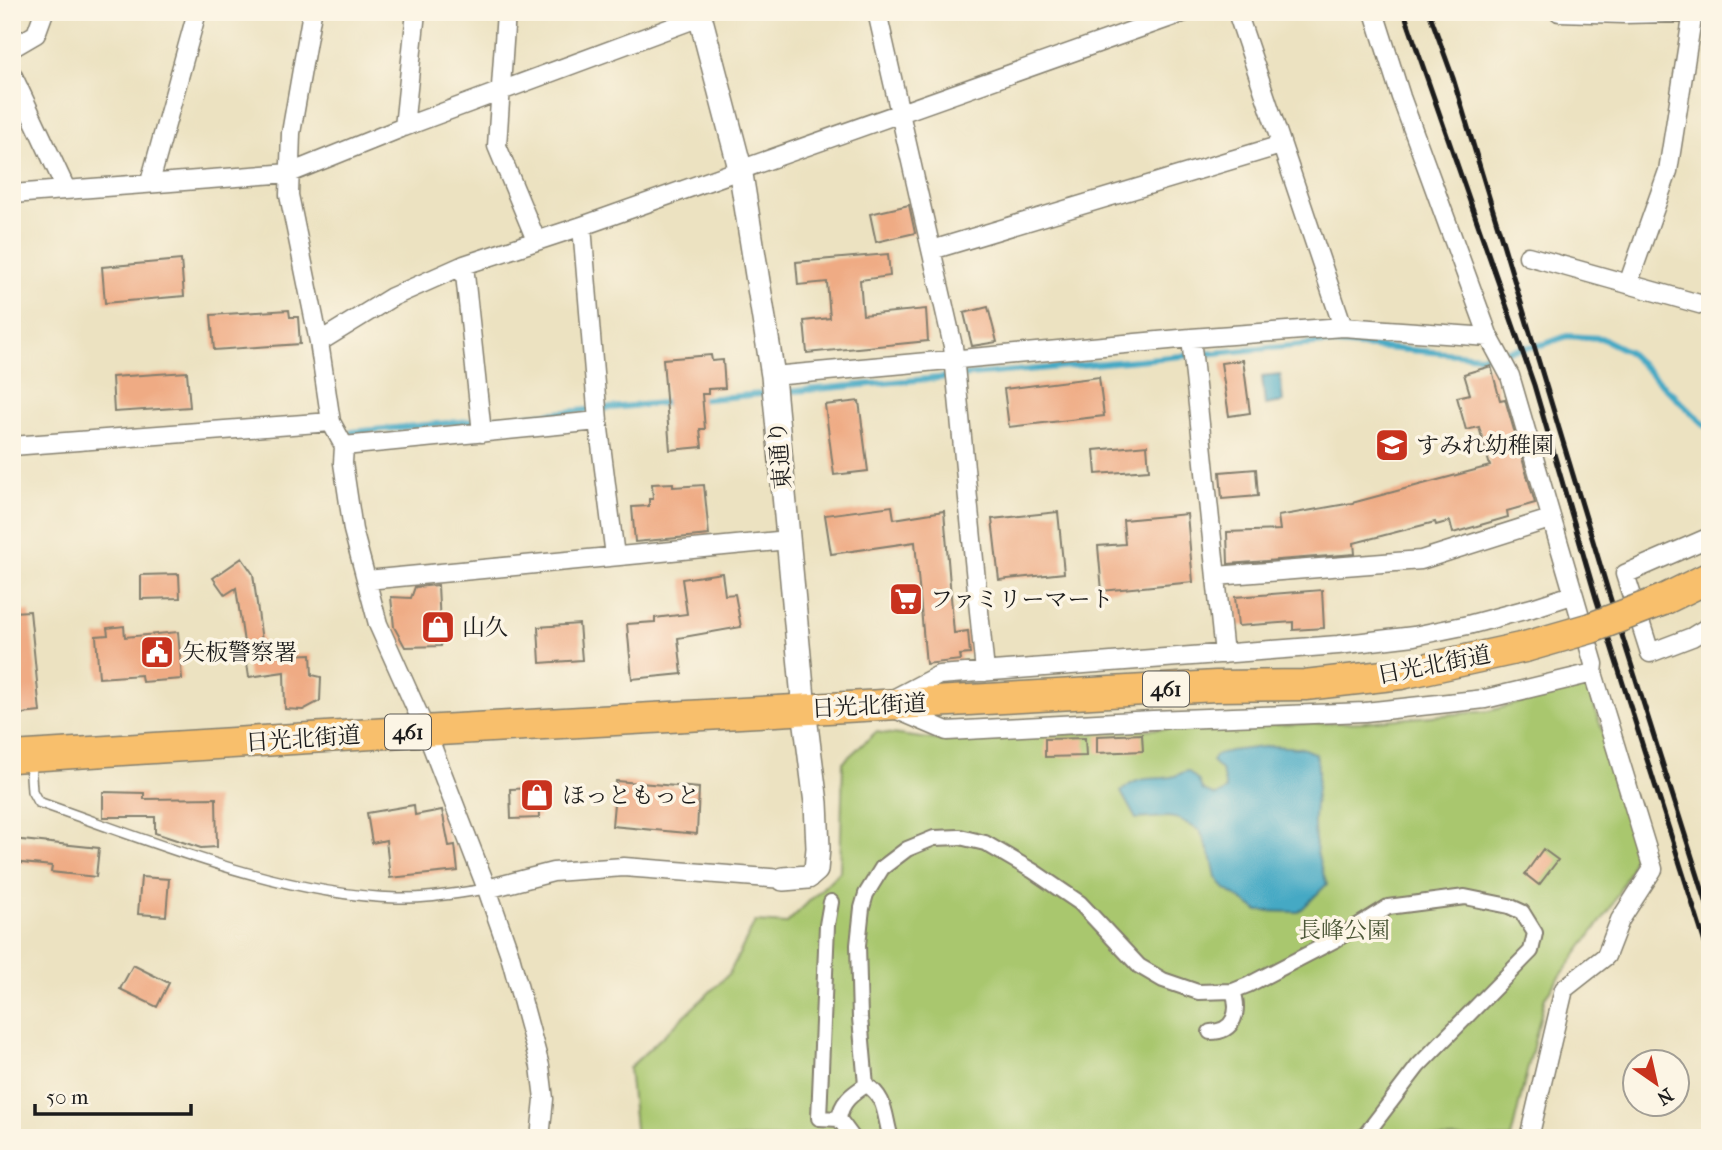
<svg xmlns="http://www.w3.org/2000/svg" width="1722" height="1150" viewBox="0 0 1722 1150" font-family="'IM FELL French Canon','Noto Serif JP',serif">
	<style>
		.green { fill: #a9c76e; stroke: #627245; stroke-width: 2 }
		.water { fill: #44a9c4; stroke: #306270; stroke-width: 2 }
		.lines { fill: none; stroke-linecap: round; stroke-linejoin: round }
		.stream { stroke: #44a9c4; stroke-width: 6 }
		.building { fill: #efab84 }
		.service-casing { stroke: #847f6e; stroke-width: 12 }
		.pedestrian-casing { stroke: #847f6e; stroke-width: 18 }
		.minor-casing { stroke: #847f6e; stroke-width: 21 }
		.tertiary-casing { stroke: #847f6e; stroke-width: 26 }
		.trunk-casing { stroke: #847f6e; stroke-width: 33 }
		.service { stroke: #fff; stroke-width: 9 }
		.pedestrian { stroke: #fff; stroke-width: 14 }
		.minor { stroke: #fff; stroke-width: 18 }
		.tertiary { stroke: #fff; stroke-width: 23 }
		.trunk { stroke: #f8bf6c; stroke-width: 30 }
		.rail { stroke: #1c1c1c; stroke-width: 5 }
		.trunk-bridge-casing { stroke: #847f6e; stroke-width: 33; stroke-linecap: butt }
		.trunk-bridge { stroke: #f8bf6c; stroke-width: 30 }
		.labels { text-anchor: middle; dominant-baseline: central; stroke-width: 7; stroke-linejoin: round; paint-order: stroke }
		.shield { fill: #fcf5e5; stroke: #5f5d58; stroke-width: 2 }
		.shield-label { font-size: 21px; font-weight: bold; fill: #1c1c1c }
		.poi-label { font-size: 23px; fill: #1c1c1c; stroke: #fcf5e5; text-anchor: start }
		.street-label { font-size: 23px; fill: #1c1c1c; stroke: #fcf5e5 }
		.park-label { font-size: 23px; fill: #4d5839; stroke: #fcf5e5 }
	</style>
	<rect width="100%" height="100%" fill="#fcf5e5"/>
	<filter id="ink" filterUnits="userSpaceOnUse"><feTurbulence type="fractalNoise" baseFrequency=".0143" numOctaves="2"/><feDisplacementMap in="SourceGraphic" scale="14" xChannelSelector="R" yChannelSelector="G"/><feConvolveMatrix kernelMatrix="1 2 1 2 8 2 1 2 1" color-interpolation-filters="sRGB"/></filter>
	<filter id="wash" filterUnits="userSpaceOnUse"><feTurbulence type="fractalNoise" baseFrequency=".00686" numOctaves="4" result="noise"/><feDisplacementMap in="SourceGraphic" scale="28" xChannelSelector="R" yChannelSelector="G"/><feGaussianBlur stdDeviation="1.57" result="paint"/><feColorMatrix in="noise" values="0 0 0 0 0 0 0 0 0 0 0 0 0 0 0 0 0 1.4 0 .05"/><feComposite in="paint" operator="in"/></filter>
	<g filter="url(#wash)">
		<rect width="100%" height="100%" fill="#ece2c1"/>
		<path class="green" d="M 1583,686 L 1590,693 L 1638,842 L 1630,870 L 1610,909 L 1545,997 L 1511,1138 L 636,1138 L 629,1068 L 729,974 L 755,922 L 786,924 L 840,871 L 843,762 L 876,732 L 945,741 L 1154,729 L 1364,722 L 1489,711 Z"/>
		<path class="water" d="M 1280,374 L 1283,402 L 1265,405 L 1262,376 Z
			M 1271,746 L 1302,748 L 1316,754 C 1322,778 1313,801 1314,825 C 1314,844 1320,866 1327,884 L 1299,912 L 1258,911 L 1224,888 L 1216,877 L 1212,859 L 1200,831 L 1179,819 L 1168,817 L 1136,819 L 1121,792 C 1139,774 1149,781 1171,777 C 1177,776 1182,772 1188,771 L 1198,780 L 1203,791 L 1216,796 L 1226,790 L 1222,771 L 1212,761 L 1216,755 L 1230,751 Z"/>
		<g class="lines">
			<path class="stream" d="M 695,400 L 1325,343 L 1480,356 L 1545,344 L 1567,336 L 1601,338 L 1627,351 L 1710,430
				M 352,432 L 674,402"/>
		</g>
		<g id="blocks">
			<path class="building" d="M 909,205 L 915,233 L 876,242 L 870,214 Z
				M 888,254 L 890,276 L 860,280 L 863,315 L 926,309 L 928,341 L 807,353 L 804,321 L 830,318 L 827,282 L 798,285 L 796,262 Z
				M 181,260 L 184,296 L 105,303 L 102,267 Z
				M 988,307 L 997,342 L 972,346 L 964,313 Z
				M 289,310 L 290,317 L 298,317 L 300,344 L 214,350 L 211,315 Z
				M 711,355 L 712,361 L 723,360 L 725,388 L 708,389 L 708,394 L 702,394 L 705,429 L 700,429 L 702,447 L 670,450 L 663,359 Z
				M 1243,360 L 1250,413 L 1229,416 L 1221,363 Z
				M 1491,366 L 1500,400 L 1505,399 L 1535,503 L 1507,511 L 1508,517 L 1453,533 L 1450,521 L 1436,525 L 1435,522 L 1354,543 L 1355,554 L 1228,564 L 1227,532 L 1280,530 L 1278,516 L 1352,503 L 1490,466 L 1479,427 L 1466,430 L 1457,397 L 1470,394 L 1464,374 Z
				M 187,372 L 190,407 L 114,412 L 112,377 Z
				M 1099,377 L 1104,416 L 1009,427 L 1004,389 Z
				M 859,401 L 868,471 L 834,475 L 825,405 Z
				M 1147,445 L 1149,470 L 1096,474 L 1094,450 Z
				M 1256,469 L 1258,496 L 1222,499 L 1220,472 Z
				M 673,483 L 673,487 L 704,485 L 709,535 L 635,542 L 632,507 L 649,506 L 649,499 L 653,499 L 652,484 Z
				M 892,506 L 894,519 L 944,511 L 954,633 L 968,631 L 970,654 L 960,655 L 961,660 L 926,664 L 915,542 L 831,554 L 825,515 Z
				M 1058,512 L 1064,573 L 999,580 L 992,519 Z
				M 1187,514 L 1193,582 L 1102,591 L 1098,546 L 1125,544 L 1123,520 Z
				M 242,558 L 253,574 L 264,656 L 311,654 L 312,675 L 321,677 L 320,701 L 303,710 L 285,709 L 284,672 L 249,677 L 236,588 L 225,595 L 213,578 Z
				M 722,573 L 725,595 L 735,594 L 741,627 L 678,638 L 682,674 L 632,679 L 627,624 L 655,622 L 655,618 L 687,614 L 682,579 Z
				M 179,574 L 180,598 L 141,599 L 141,575 Z
				M 438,585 L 441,646 L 405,647 L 394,627 L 391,597 L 411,598 L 415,587 Z
				M 1322,590 L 1324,628 L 1293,630 L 1293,622 L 1238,626 L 1235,597 Z
				M 30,611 L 40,712 L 12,715 L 12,612 Z
				M 579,624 L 582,660 L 540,663 L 538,627 Z
				M 124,626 L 125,637 L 178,632 L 182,679 L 142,682 L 141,675 L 99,678 L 96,636 L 108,635 L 107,628 Z
				M 1142,734 L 1143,751 L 1097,753 L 1097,736 Z
				M 1085,738 L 1086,756 L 1045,757 L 1045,739 Z
				M 616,781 L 699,788 L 697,834 L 612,826 Z
				M 538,788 L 539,818 L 511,819 L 510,789 Z
				M 103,792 L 144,793 L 144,799 L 216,798 L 217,847 L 201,848 L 155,833 L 155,817 L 103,817 Z
				M 414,805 L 415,815 L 442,810 L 449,846 L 455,845 L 458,871 L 390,878 L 386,840 L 372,843 L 367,813 Z
				M 12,839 L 99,848 L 96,877 L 51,872 L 52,866 L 12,862 Z
				M 1543,849 L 1558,860 L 1539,885 L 1525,874 Z
				M 141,877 L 169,879 L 166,916 L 138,914 Z
				M 133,965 L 169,983 L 157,1007 L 120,989 Z"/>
		</g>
	</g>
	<g filter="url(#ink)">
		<use href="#blocks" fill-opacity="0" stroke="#847f6e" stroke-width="2"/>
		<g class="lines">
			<g class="service-casing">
				<path id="service" d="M 30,761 L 32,791 L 38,802 C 151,841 278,895 397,898 C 427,899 458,893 487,889"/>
			</g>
			<g class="pedestrian-casing">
				<path id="pedestrian" d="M 831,902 L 827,925 L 819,1118 L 839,1119
					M 1210,1032 C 1235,1032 1240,1011 1233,991
					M 853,1138 L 839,1119 C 841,1102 852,1094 866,1085
					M 891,1138 C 884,1117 887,1097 866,1085 L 860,1018 L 858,945 L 862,908 L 866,894 L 882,868 L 907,849 L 934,838 L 960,837 L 985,843 L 1033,871 L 1080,903 L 1139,966 L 1163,980 L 1198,992 L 1233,991 L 1248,985 L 1335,940 L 1388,907 L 1465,897 L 1509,906 L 1522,912 L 1535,933 L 1531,951 L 1418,1066 L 1363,1138"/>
			</g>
			<g class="minor-casing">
				<path id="minor" d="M 312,12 L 291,133 L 289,195 L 319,342 L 331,422 L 344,446 L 343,463 L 353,530 L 378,624 L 426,731 L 487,889 L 509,952 L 540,1066 L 544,1099 L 540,1138
					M 506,12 L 497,146 L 536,240
					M 877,12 L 953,346 L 985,672
					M 1237,12 L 1343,327
					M 1559,12 L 1624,14 L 1710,12
					M 12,48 L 36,34 L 44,12
					M 12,74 L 66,189
					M 404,127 L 416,12
					M 150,182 L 197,12
					M 12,194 L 290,173 L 404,127 L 700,17
					M 582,226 L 598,421 L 615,556
					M 932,250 L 1281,145
					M 1528,256 L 1710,307
					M 464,265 L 482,433
					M 1628,284 L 1668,171 L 1693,12
					M 1489,337 L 1510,376 L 1594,664 L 1593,673 L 1653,869 L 1620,920 L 1606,956 L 1564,989 L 1529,1138
					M 1191,338 L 1224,654
					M 319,342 L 392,297 L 464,265 L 582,226 L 1185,12
					M 773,376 L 1191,338 L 1343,327 L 1489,337 L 1401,97 L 1374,12
					M 12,446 L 331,422
					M 344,446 L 598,421
					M 1710,537 L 1625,574 L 1650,653 L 1692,637 L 1710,626
					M 1216,576 L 1421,560 L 1550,519
					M 367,580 L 788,540
					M 895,698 L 939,675 L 1338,645 L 1414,636 L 1468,625 L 1532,608 L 1572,595
					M 895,709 L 947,731 L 1153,720 L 1365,712 L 1485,699 L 1593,673
					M 487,889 L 553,872 L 624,867 L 783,879"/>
			</g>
			<g class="tertiary-casing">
				<path id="tertiary" d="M 699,12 L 740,168 L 773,376 L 804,709 L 816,803 L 818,848 L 816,870 L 808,877 L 783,879"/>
			</g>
			<g class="trunk-casing">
				<path id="trunk" d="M 1663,600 L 1710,577
					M 12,757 L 404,732 L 1216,686 L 1305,685 L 1401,674 L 1525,647"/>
			</g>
			<use href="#service" class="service"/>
			<use href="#pedestrian" class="pedestrian"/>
			<use href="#minor" class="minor"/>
			<use href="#tertiary" class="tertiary"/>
			<use href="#trunk" class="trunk"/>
			<path class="rail" d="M 1404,12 L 1534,385 L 1596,598 L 1710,959
				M 1429,12 L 1453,78 L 1609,594 L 1710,914"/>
			<g class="trunk-bridge-casing">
				<path id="trunk-bridge" d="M 1525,647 L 1591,628 L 1663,600"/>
			</g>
			<use href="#trunk-bridge" class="trunk-bridge"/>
		</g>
	</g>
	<defs>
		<g id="school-square" transform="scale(1.75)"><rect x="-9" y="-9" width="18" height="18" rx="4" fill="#c8321e" stroke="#fcf5e5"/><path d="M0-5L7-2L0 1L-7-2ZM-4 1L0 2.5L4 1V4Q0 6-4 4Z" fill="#fff"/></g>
		<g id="supermarket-square" transform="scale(1.75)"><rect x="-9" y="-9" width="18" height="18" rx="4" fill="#c8321e" stroke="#fcf5e5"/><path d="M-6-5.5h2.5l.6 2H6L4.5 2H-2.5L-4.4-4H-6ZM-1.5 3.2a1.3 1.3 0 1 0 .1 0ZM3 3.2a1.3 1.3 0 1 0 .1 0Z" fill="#fff"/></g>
		<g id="shop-square" transform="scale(1.75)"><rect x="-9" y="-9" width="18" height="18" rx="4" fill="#c8321e" stroke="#fcf5e5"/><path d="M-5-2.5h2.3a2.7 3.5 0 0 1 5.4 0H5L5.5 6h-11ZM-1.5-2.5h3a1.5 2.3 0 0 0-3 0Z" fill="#fff"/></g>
		<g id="civic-square" transform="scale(1.75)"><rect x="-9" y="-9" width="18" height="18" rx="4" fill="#c8321e" stroke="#fcf5e5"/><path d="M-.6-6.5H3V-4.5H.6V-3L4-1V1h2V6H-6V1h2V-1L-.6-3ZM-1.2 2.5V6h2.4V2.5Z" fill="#fff"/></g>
	</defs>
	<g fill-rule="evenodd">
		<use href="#school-square" x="1392" y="445"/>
		<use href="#supermarket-square" x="906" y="599"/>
		<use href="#shop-square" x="438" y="627"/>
		<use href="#civic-square" x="157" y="652"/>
		<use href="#shop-square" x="537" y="795"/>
	</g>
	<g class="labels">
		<g class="shield">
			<rect x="1143" y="671.5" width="46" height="35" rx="5"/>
			<rect x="385" y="714.5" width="46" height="35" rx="5"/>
		</g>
		<g class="shield-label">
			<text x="1166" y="689">461</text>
			<text x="408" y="732">461</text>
		</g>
		<g class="poi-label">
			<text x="1416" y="445">すみれ幼稚園</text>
			<text x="930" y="599">ファミリーマート</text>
			<text x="462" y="627">山久</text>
			<text x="182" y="652">矢板警察署</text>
			<text x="562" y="795">ほっともっと</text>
		</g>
		<g class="street-label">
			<text transform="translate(780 455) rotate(-95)">東通り</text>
			<text transform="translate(1434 665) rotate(-11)">日光北街道</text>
			<text transform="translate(869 706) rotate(-3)">日光北街道</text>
			<text transform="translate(303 739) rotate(-4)">日光北街道</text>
		</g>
		<g class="park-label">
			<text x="1344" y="930">長峰公園</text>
		</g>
	</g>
	<rect width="1722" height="1150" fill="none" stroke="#fcf5e5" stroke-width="42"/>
	<g transform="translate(1656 1083) rotate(146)"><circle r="33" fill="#fcf5e5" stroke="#a29e95" stroke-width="2"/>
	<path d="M0-5L12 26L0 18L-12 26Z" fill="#c8321e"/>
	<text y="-10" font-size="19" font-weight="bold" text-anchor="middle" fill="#1c1c1c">N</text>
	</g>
	<path d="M35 1104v10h156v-10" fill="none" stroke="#1c1c1c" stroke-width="3.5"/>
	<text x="46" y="1104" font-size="21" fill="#1c1c1c" stroke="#fcf5e5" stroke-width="5" paint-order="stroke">50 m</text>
</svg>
